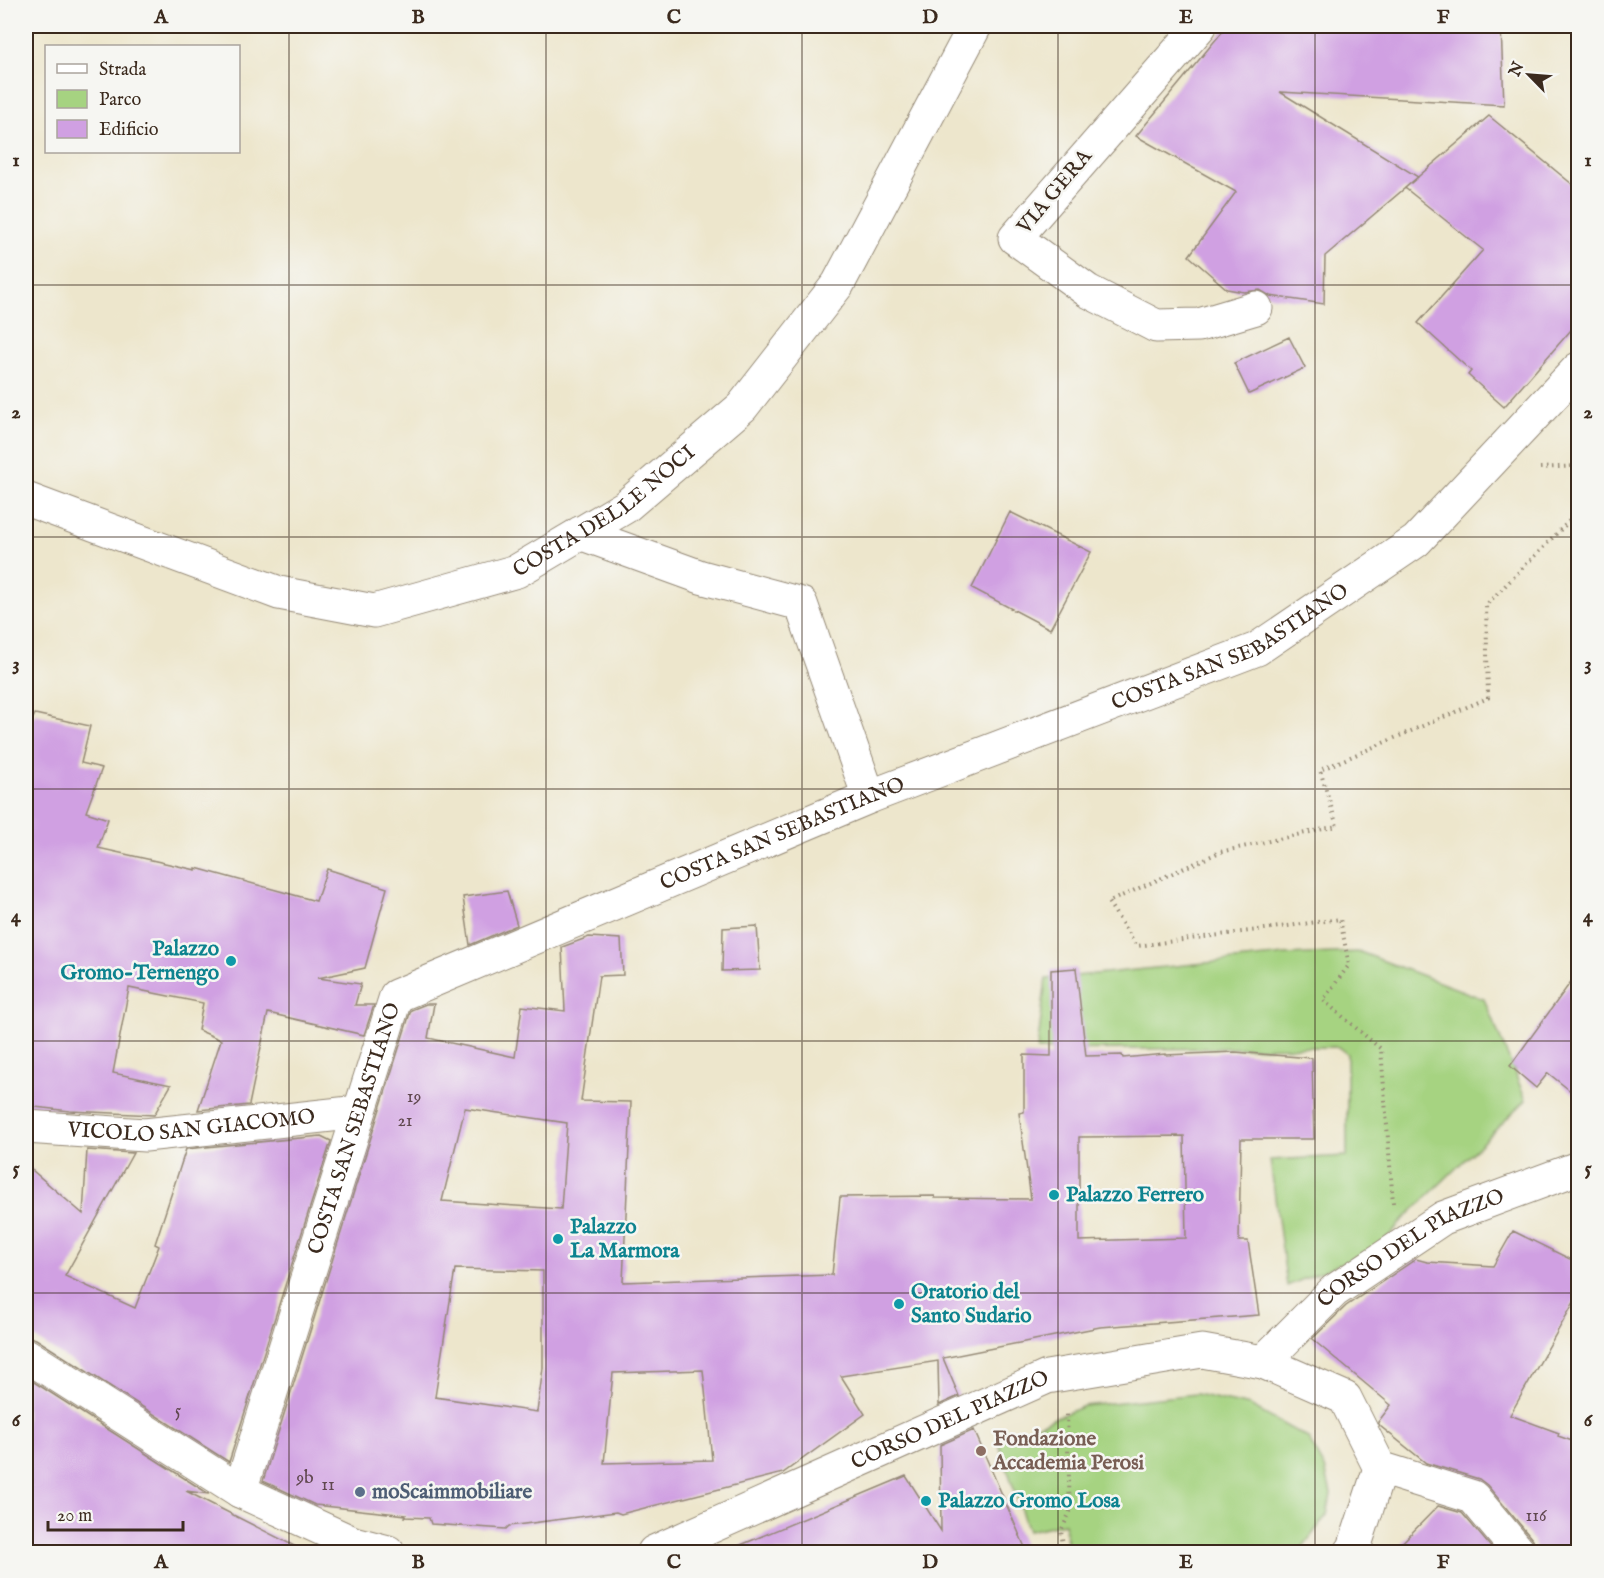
<svg xmlns="http://www.w3.org/2000/svg" width="1604" height="1578" viewBox="0 0 1604 1578" font-family="'IM FELL English',serif">
	<style>
		.green { fill: #a6d381; stroke: #707e50; stroke-width: 1.5 }
		.building { fill: #d0a0e2; fill-rule: evenodd }
		.lines { fill: none; stroke-linecap: round; stroke-linejoin: round }
		.minor-casing { stroke: #948875; stroke-width: 35 }
		.path { stroke: #948875; stroke-width: 4; stroke-dasharray: 1.5 4.5; stroke-linecap: butt }
		.minor { stroke: #fff; stroke-width: 33 }
		.grid { fill: none; stroke: #3b2a1e; stroke-width: 1.5; stroke-opacity: 0.55 }
		.culture-dot { fill: #0f9aa8; stroke: #f6f6f2; stroke-width: 2 }
		.education-dot { fill: #8d6e63; stroke: #f6f6f2; stroke-width: 2 }
		.service-dot { fill: #5c6f8a; stroke: #f6f6f2; stroke-width: 2 }
		.labels { text-anchor: middle; dominant-baseline: central; stroke-width: 5; stroke-linejoin: round; paint-order: stroke }
		.number-label { font-size: 18px; fill: #60484f }
		.street-label { font-size: 21px; fill: #3b2a1e; stroke: #f6f6f2 }
		.culture-label { font-size: 21px; font-weight: bold; fill: #0d838f; stroke: #f6f6f2; text-anchor: start }
		.education-label { font-size: 21px; font-weight: bold; fill: #785e54; stroke: #f6f6f2; text-anchor: start }
		.service-label { font-size: 21px; font-weight: bold; fill: #4e5e75; stroke: #f6f6f2; text-anchor: start }
		.neatline { fill: none; stroke: #3b2a1e; stroke-width: 2 }
		.grid-label { font-size: 20px; text-anchor: middle; font-weight: bold; fill: #3b2a1e }
	</style>
	<rect width="100%" height="100%" fill="#f6f6f2"/>
	<filter id="ink" filterUnits="userSpaceOnUse"><feTurbulence type="fractalNoise" baseFrequency=".0167" numOctaves="2"/><feDisplacementMap in="SourceGraphic" scale="12" xChannelSelector="R" yChannelSelector="G"/><feConvolveMatrix kernelMatrix="1 2 1 2 8 2 1 2 1" color-interpolation-filters="sRGB"/></filter>
	<filter id="wash" filterUnits="userSpaceOnUse"><feTurbulence type="fractalNoise" baseFrequency=".008" numOctaves="4" result="noise"/><feDisplacementMap in="SourceGraphic" scale="24" xChannelSelector="R" yChannelSelector="G"/><feGaussianBlur stdDeviation="1.35" result="paint"/><feColorMatrix in="noise" values="0 0 0 0 0 0 0 0 0 0 0 0 0 0 0 0 0 1.4 0 .05"/><feComposite in="paint" operator="in"/></filter>
	<g filter="url(#wash)">
		<rect width="100%" height="100%" fill="#ede6cc"/>
		<path class="green" d="M 1360,952 L 1484,999 L 1526,1100 L 1403,1220 L 1378,1248 L 1287,1286 L 1270,1160 L 1347,1156 L 1347,1054 L 1338,1047 L 1037,1050 L 1046,979 L 1285,955 Z
			M 1196,1394 L 1250,1406 L 1308,1438 L 1325,1468 L 1331,1494 L 1327,1515 L 1299,1552 L 1069,1552 L 1064,1523 L 1028,1531 L 998,1441 L 1084,1406 Z"/>
		<g id="blocks">
			<path class="building" d="M 1227,26 L 1501,26 L 1504,105 L 1280,92 L 1418,177 L 1325,256 L 1324,304 L 1270,296 L 1260,290 L 1244,292 L 1227,289 L 1189,256 L 1236,192 L 1136,136 Z
				M 1489,116 L 1578,189 L 1578,322 L 1504,407 L 1468,375 L 1471,371 L 1418,323 L 1483,250 L 1405,188 Z
				M 1289,337 L 1305,368 L 1249,394 L 1234,363 Z
				M 1010,512 L 1091,552 L 1050,629 L 972,588 Z
				M 35,714 L 90,726 L 81,763 L 102,768 L 86,812 L 108,819 L 98,848 L 196,870 L 196,868 L 316,901 L 327,869 L 387,888 L 365,968 L 318,978 L 361,984 L 355,1005 L 374,1005 L 364,1035 L 268,1013 L 249,1105 L 198,1110 L 221,1040 L 198,1030 L 203,1003 L 129,988 L 113,1073 L 171,1085 L 154,1115 L 70,1111 L 26,1106 L 26,716 L 33,718 Z
				M 507,891 L 517,925 L 470,945 L 463,897 Z
				M 757,926 L 760,970 L 722,971 L 723,928 Z
				M 589,937 L 621,939 L 623,975 L 599,976 L 581,1101 L 631,1102 L 623,1282 L 832,1275 L 840,1197 L 935,1196 L 935,1198 L 1031,1199 L 1019,1113 L 1024,1112 L 1024,1055 L 1051,1056 L 1051,970 L 1076,968 L 1086,1056 L 1122,1055 L 1123,1058 L 1165,1054 L 1165,1055 L 1235,1052 L 1312,1058 L 1314,1139 L 1241,1139 L 1239,1241 L 1248,1241 L 1259,1315 L 1100,1327 L 943,1358 L 959,1396 L 939,1405 L 938,1361 L 841,1376 L 865,1414 L 783,1473 L 621,1514 L 616,1512 L 509,1526 L 506,1529 L 431,1524 L 429,1518 L 405,1517 L 406,1515 L 315,1505 L 263,1481 L 411,1010 L 426,1004 L 434,1004 L 428,1038 L 515,1057 L 522,1006 L 565,1011 L 562,947 ZM 465,1108 L 567,1123 L 561,1209 L 442,1201 ZM 1184,1136 L 1186,1238 L 1079,1241 L 1079,1137 ZM 455,1269 L 543,1271 L 543,1368 L 537,1412 L 435,1397 ZM 703,1370 L 712,1460 L 604,1463 L 613,1373 Z
				M 1578,972 L 1578,1097 L 1548,1073 L 1536,1088 L 1510,1066 Z
				M 321,1136 L 331,1141 L 229,1462 L 36,1339 L 26,1336 L 26,1165 L 83,1214 L 87,1150 L 133,1153 L 65,1276 L 135,1308 L 159,1246 L 155,1244 L 186,1149 Z
				M 1513,1231 L 1578,1263 L 1578,1295 L 1510,1415 L 1559,1433 L 1558,1436 L 1578,1443 L 1578,1552 L 1537,1552 L 1533,1540 L 1487,1485 L 1479,1479 L 1426,1463 L 1380,1426 L 1378,1422 L 1391,1405 L 1312,1339 L 1346,1306 L 1416,1259 L 1427,1262 L 1493,1266 Z
				M 26,1377 L 209,1494 L 186,1491 L 306,1552 L 26,1552 Z
				M 974,1430 L 1027,1552 L 724,1552 L 906,1476 L 941,1531 L 940,1445 Z
				M 1438,1506 L 1462,1513 L 1495,1552 L 1393,1552 Z"/>
		</g>
	</g>
	<g filter="url(#ink)">
		<use href="#blocks" fill-opacity="0" stroke="#948875" stroke-width="1.5"/>
		<g class="lines">
			<g class="minor-casing">
				<g id="minor">
					<path d="M 1200,26 L 1015,238 L 1088,291 L 1156,326 L 1199,325 L 1256,308"/>
					<path id="s1" d="M 26,499 L 279,593 L 374,611 L 517,571 L 625,507 L 742,407 L 838,284 L 975,26"/>
					<path d="M 580,533 L 701,577 L 801,604 L 869,797"/>
					<path id="s2" d="M 26,1127 L 145,1135 L 359,1112"/>
					<path d="M 26,1355 L 240,1491 L 353,1543 L 388,1552"/>
					<path id="s3" d="M 1263,1362 L 1334,1291 L 1443,1218 L 1578,1168"/>
					<path d="M 1380,1468 L 1473,1497 L 1519,1552"/>
					<path id="s4" d="M 240,1491 L 396,996 L 869,797 L 1257,649 L 1416,541 L 1578,369"/>
					<path id="s5" d="M 654,1552 L 1047,1377 L 1202,1351 L 1263,1362 L 1345,1398 L 1380,1468"/>
					<path d="M 1351,1552 L 1354,1548 L 1380,1468"/>
				</g>
			</g>
			<path class="path" d="M 1540,468 L 1578,466
				M 1393,1203 L 1381,1049 L 1323,1000 L 1349,965 L 1340,919 L 1137,946 L 1108,902 L 1220,852 L 1337,826 L 1320,770 L 1488,698 L 1486,605 L 1578,512
				M 1064,1552 L 1061,1531 L 1070,1512 L 1067,1414"/>
			<use href="#minor" class="minor"/>
		</g>
	</g>
	<path class="grid" d="M 289,26 L 289,1552M 546,26 L 546,1552M 802,26 L 802,1552M 1058,26 L 1058,1552M 1315,26 L 1315,1552M 26,285 L 1578,285M 26,537 L 1578,537M 26,789 L 1578,789M 26,1041 L 1578,1041M 26,1293 L 1578,1293"/>
	<g class="culture-dot">
		<circle cx="231" cy="961" r="6"/>
		<circle cx="1054" cy="1195" r="6"/>
		<circle cx="558" cy="1239" r="6"/>
		<circle cx="899" cy="1304" r="6"/>
		<circle cx="926" cy="1501" r="6"/>
	</g>
	<circle class="education-dot" cx="981" cy="1451" r="6"/>
	<circle class="service-dot" cx="360" cy="1492" r="6"/>
	<g class="labels">
		<g class="number-label">
			<text x="414" y="1097">19</text>
			<text x="405" y="1121">21</text>
			<text x="178" y="1411">5</text>
			<text x="305" y="1478">9b</text>
			<text x="328" y="1485">11</text>
			<text x="1536" y="1516">116</text>
		</g>
		<g class="street-label">
			<text transform="translate(1055 192) rotate(-50)">VIA GERA</text>
			<text stroke="none"><textPath href="#s1" startOffset="621">COSTA DELLE NOCI</textPath></text>
			<text stroke="none"><textPath href="#s4" startOffset="1424">COSTA SAN SEBASTIANO</textPath></text>
			<text stroke="none"><textPath href="#s4" startOffset="938">COSTA SAN SEBASTIANO</textPath></text>
			<text stroke="none"><textPath href="#s2" startOffset="166">VICOLO SAN GIACOMO</textPath></text>
			<text stroke="none"><textPath href="#s4" startOffset="380">COSTA SAN SEBASTIANO</textPath></text>
			<text stroke="none"><textPath href="#s3" startOffset="189">CORSO DEL PIAZZO</textPath></text>
			<text stroke="none"><textPath href="#s5" startOffset="324">CORSO DEL PIAZZO</textPath></text>
		</g>
		<g class="culture-label">
			<text x="219" y="949" text-anchor="end">Palazzo<tspan x="219" dy="24">Gromo-Ternengo</tspan></text>
			<text x="1066" y="1195">Palazzo Ferrero</text>
			<text x="570" y="1227">Palazzo<tspan x="570" dy="24">La Marmora</tspan></text>
			<text x="911" y="1292">Oratorio del<tspan x="911" dy="24">Santo Sudario</tspan></text>
			<text x="938" y="1501">Palazzo Gromo Losa</text>
		</g>
		<g class="education-label">
			<text x="993" y="1439">Fondazione<tspan x="993" dy="24">Accademia Perosi</tspan></text>
		</g>
		<g class="service-label">
			<text x="372" y="1492">moScaimmobiliare</text>
		</g>
	</g>
	<rect width="1604" height="1578" fill="none" stroke="#f6f6f2" stroke-width="66"/>
	<rect x="45" y="45" width="195" height="108" fill="#f6f6f2" stroke="#aba49d" stroke-width="1.5"/>
	<rect x="57" y="64" width="30" height="9" fill="#ffffff" stroke="#aba49d" stroke-width="1.5"/>
	<text x="99" y="75" font-size="18" fill="#3b2a1e">Strada</text>
	<rect x="57" y="90" width="30" height="18" fill="#a6d381" stroke="#aba49d" stroke-width="1.5"/>
	<text x="99" y="105" font-size="18" fill="#3b2a1e">Parco</text>
	<rect x="57" y="120" width="30" height="18" fill="#d0a0e2" stroke="#aba49d" stroke-width="1.5"/>
	<text x="99" y="135" font-size="18" fill="#3b2a1e">Edificio</text>
	<g transform="translate(1529 75) rotate(295)" stroke="#f6f6f2" stroke-width="4.5" paint-order="stroke">
	<path d="M0-4.5L10 22L0 15L-10 22Z" fill="#3b2a1e"/>
	<text y="-9" font-size="16" font-weight="bold" text-anchor="middle" fill="#3b2a1e">N</text>
	</g>
	<path d="M48 1521v9h135v-9" fill="none" stroke="#3b2a1e" stroke-width="3"/>
	<text x="57" y="1521" font-size="18" fill="#3b2a1e" stroke="#f6f6f2" stroke-width="4.5" paint-order="stroke">20 m</text>
	<rect x="33" y="33" width="1538" height="1512" class="neatline"/>
	<g class="grid-label">
		<text x="161" y="23">A</text>
		<text x="418" y="23">B</text>
		<text x="674" y="23">C</text>
		<text x="930" y="23">D</text>
		<text x="1186" y="23">E</text>
		<text x="1443" y="23">F</text>
		<text x="16" y="166">1</text>
		<text x="1588" y="166">1</text>
		<text x="16" y="418">2</text>
		<text x="1588" y="418">2</text>
		<text x="16" y="670">3</text>
		<text x="1588" y="670">3</text>
		<text x="16" y="922">4</text>
		<text x="1588" y="922">4</text>
		<text x="16" y="1174">5</text>
		<text x="1588" y="1174">5</text>
		<text x="16" y="1426">6</text>
		<text x="1588" y="1426">6</text>
		<text x="161" y="1568">A</text>
		<text x="418" y="1568">B</text>
		<text x="674" y="1568">C</text>
		<text x="930" y="1568">D</text>
		<text x="1186" y="1568">E</text>
		<text x="1443" y="1568">F</text>
	</g>
</svg>
